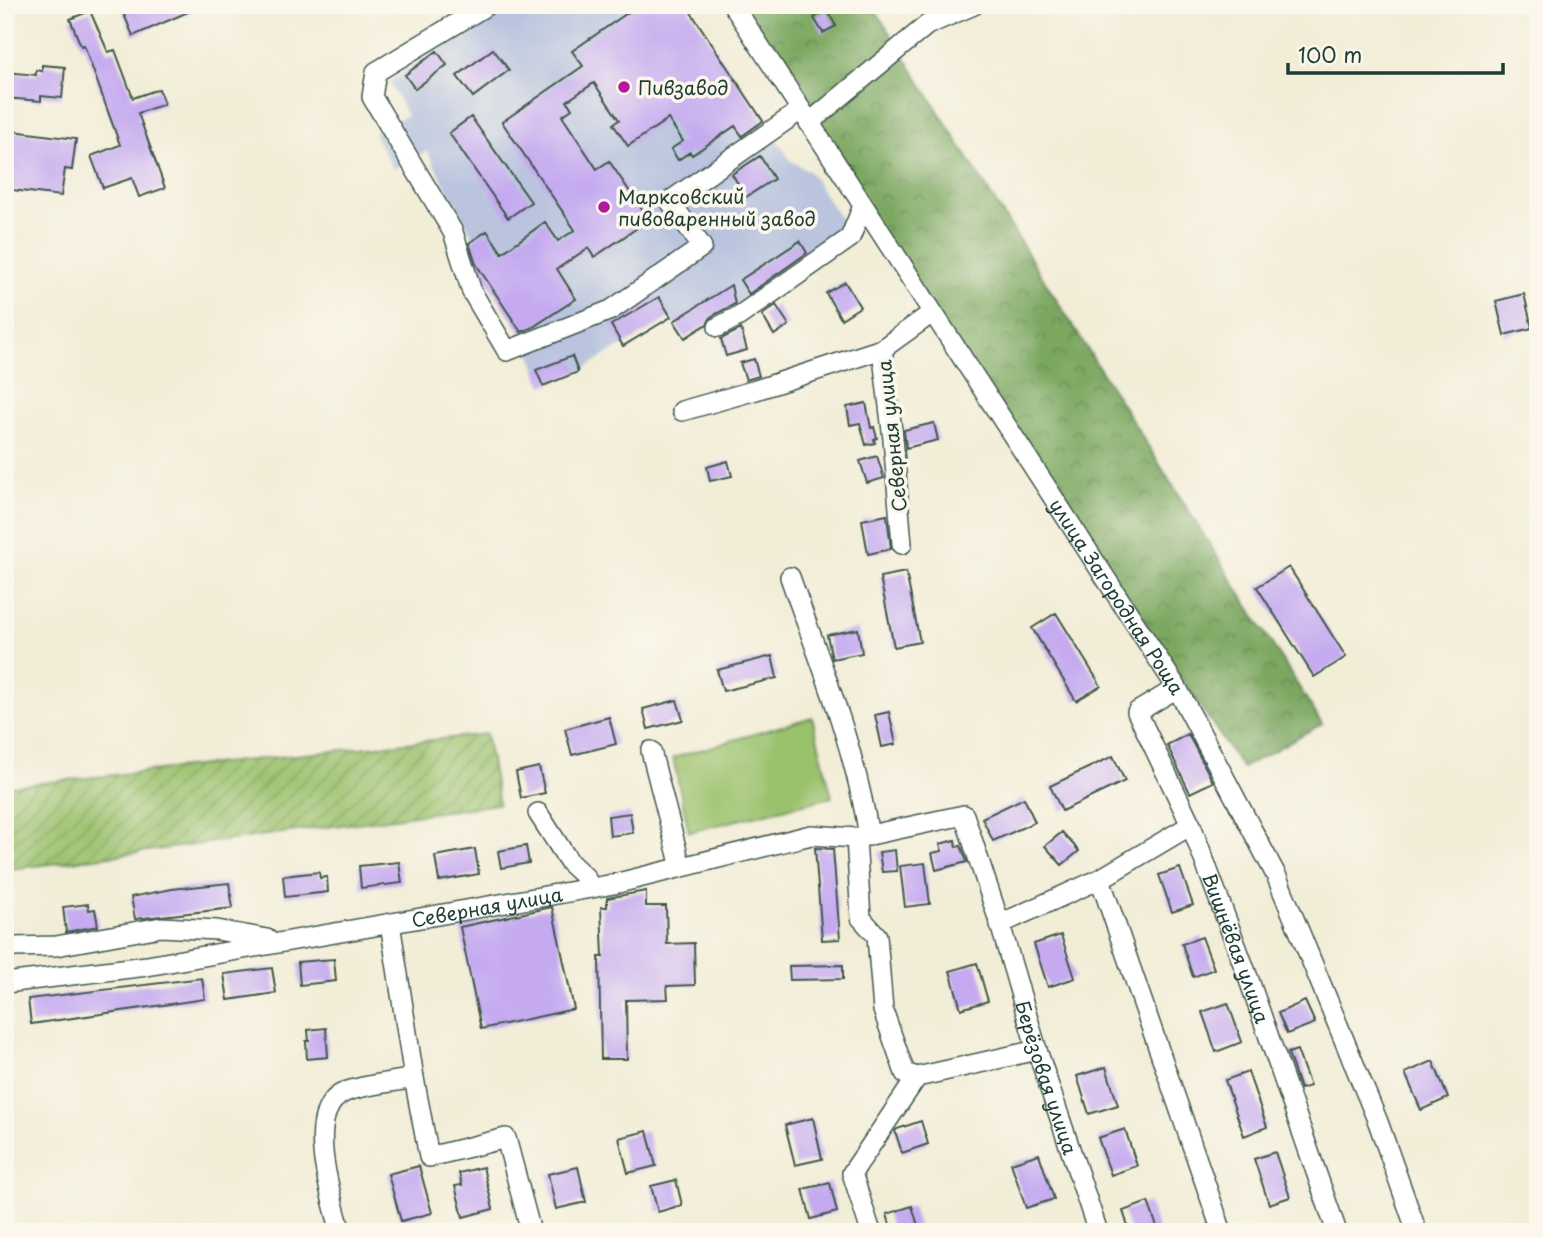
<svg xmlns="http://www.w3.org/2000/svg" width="1543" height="1237" viewBox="0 0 1543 1237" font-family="'Playpen Sans',sans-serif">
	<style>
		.industrial { fill: #bac4de }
		.grass { fill: #9ac16c; stroke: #5c7f50; stroke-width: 2 }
		.forest { fill: url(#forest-crowns); stroke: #4d724a; stroke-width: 2 }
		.garden { fill: url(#garden-furrows); stroke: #5c7f50; stroke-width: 2 }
		.building { fill: #c5aaf0 }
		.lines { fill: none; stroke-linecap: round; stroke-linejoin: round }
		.minor-casing { stroke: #3f574c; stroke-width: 22 }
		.minor { stroke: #fff; stroke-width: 19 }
		.poi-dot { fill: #b5179e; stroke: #fbf7ec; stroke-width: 2.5 }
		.labels { text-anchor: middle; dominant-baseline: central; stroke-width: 7; stroke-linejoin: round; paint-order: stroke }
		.poi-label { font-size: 19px; fill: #1f3d34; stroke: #fbf7ec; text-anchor: start }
		.street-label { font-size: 19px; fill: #1f3d34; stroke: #fbf7ec }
	</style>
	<defs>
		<pattern id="forest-crowns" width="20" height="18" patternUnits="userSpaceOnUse" patternTransform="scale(1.75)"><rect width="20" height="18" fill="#7ba760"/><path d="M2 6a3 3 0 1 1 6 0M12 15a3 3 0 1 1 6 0" fill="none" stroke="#648950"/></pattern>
		<pattern id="garden-furrows" width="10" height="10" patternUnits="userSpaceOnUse" patternTransform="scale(1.75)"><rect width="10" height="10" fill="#9ac16c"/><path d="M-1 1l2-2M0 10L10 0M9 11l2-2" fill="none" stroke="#7d9e5a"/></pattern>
	</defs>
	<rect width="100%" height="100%" fill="#fbf7ec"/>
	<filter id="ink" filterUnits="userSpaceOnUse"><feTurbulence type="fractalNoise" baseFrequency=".0143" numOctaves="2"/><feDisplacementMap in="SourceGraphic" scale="14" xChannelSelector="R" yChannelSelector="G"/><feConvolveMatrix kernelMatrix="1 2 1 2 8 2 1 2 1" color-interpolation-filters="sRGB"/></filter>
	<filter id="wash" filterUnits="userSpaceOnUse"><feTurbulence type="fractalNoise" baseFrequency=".00686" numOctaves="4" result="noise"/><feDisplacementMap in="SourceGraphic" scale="28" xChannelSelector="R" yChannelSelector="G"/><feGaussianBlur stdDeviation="1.57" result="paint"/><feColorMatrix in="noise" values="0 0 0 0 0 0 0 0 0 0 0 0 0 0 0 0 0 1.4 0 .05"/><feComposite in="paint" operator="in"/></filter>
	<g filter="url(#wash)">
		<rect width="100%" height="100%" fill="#f2edd7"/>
		<path class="industrial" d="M 500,5 L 686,5 L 791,161 L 810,172 L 845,226 L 839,240 L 685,338 L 670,317 L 578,372 L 543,386 L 523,334 L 464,246 L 474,239 L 427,151 L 393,169 L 374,133 L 407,115 L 389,82 Z"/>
		<path class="grass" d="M 812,717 L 832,797 L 689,832 L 673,758 Z"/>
		<path class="forest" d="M 733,5 L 872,5 L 1322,724 L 1242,768 L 873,222 Z"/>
		<path class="garden" d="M 486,734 L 499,804 L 5,870 L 5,787 Z"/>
		<g id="blocks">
			<path class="building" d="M 120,5 L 204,5 L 133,36 Z
				M 639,5 L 686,5 L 763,121 L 742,136 L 735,126 L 692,155 L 690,152 L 678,160 L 671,149 L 683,141 L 668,119 L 628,146 L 613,124 L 619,120 L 594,83 L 567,101 L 572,109 L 562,116 L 597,169 L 609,161 L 649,220 L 594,257 L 588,248 L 557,269 L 576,299 L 533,327 L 521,332 L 476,264 L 469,243 L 487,231 L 502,253 L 545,222 L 558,241 L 575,230 L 502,122 L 583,66 L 572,51 Z
				M 827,10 L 836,26 L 823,33 L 814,18 Z
				M 90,11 L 108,52 L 115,50 L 133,98 L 159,89 L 164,104 L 138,113 L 165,188 L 139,197 L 132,178 L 103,188 L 91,156 L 120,145 L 84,45 L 81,46 L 70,19 Z
				M 493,49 L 509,70 L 473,97 L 457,76 Z
				M 437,51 L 447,65 L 415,89 L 405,75 Z
				M 42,65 L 65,67 L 62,98 L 41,96 L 41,101 L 5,98 L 5,72 L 36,75 L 36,70 L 42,71 Z
				M 471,117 L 531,202 L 508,218 L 449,133 Z
				M 5,130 L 76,139 L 72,170 L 65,169 L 61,196 L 5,189 Z
				M 760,156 L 774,179 L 746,197 L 732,174 Z
				M 800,241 L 807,253 L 749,294 L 740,280 Z
				M 845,282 L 860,307 L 841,319 L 826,293 Z
				M 731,285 L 735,304 L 712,316 L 707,324 L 685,338 L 674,321 Z
				M 1524,294 L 1532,328 L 1504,335 L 1496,301 Z
				M 659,297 L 671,317 L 623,346 L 611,325 Z
				M 776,305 L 789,325 L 774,335 L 762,315 Z
				M 741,329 L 747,350 L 726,356 L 721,339 Z
				M 572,356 L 578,372 L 543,386 L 536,370 Z
				M 754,359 L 759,376 L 746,380 L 740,363 Z
				M 866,403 L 871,428 L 874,427 L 877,438 L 874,439 L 875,443 L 866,445 L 860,423 L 850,425 L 847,407 Z
				M 934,423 L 938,440 L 906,448 L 904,430 Z
				M 877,456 L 884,478 L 867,483 L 860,461 Z
				M 728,461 L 732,476 L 710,481 L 707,467 Z
				M 887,515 L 891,549 L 868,554 L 862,520 Z
				M 1289,567 L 1346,657 L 1314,677 L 1257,587 Z
				M 906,572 L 920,642 L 894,647 L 880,577 Z
				M 1056,613 L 1101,686 L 1076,701 L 1032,628 Z
				M 858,629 L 862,653 L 832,659 L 827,635 Z
				M 772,656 L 777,678 L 723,691 L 717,670 Z
				M 677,700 L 683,720 L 648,729 L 643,709 Z
				M 889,712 L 896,744 L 882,747 L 875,715 Z
				M 609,717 L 616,744 L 572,755 L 565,729 Z
				M 1188,734 L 1213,782 L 1190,793 L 1167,745 Z
				M 1113,756 L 1125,781 L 1062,811 L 1050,786 Z
				M 539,767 L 545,793 L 521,798 L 516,772 Z
				M 1024,798 L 1035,822 L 993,841 L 982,818 Z
				M 630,813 L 633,833 L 610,836 L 608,816 Z
				M 1062,832 L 1079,851 L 1062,865 L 1045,846 Z
				M 955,840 L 956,847 L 961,846 L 967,862 L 936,870 L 932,853 L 942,851 L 940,844 Z
				M 526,846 L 529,863 L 501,868 L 498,851 Z
				M 815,848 L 833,849 L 840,939 L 822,940 Z
				M 475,849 L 479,874 L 439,881 L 435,856 Z
				M 895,850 L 897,871 L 882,872 L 879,852 Z
				M 399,862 L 402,883 L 361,888 L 359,866 Z
				M 925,863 L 930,904 L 905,907 L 900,866 Z
				M 1180,868 L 1193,905 L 1172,912 L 1159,875 Z
				M 319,872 L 320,878 L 327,877 L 328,892 L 285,897 L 283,876 Z
				M 229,883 L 233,908 L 135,919 L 131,897 L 172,889 Z
				M 646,891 L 646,906 L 666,906 L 667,944 L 694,943 L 695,985 L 667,986 L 668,999 L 626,1000 L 627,1059 L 601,1059 L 599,957 L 603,957 L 601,907 L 607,907 L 607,898 Z
				M 88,904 L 89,910 L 95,909 L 98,926 L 66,932 L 63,907 Z
				M 552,907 L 574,1009 L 481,1029 L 460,927 Z
				M 1061,935 L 1075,978 L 1048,987 L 1034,944 Z
				M 1202,937 L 1214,969 L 1193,977 L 1182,944 Z
				M 334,959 L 336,981 L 300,985 L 298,962 Z
				M 977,963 L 988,1001 L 961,1009 L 950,971 Z
				M 843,965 L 843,979 L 790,980 L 789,966 Z
				M 272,968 L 276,993 L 228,1000 L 224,974 Z
				M 202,978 L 205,999 L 31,1024 L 28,999 Z
				M 1305,1001 L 1315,1023 L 1287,1034 L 1278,1013 Z
				M 1228,1003 L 1242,1042 L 1216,1052 L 1202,1012 Z
				M 326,1028 L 328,1057 L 307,1059 L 306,1041 L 309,1041 L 308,1030 Z
				M 1297,1050 L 1310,1086 L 1300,1089 L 1288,1053 Z
				M 1433,1061 L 1448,1098 L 1421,1110 L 1405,1073 Z
				M 1106,1067 L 1118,1105 L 1089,1114 L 1077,1076 Z
				M 1248,1072 L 1267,1127 L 1244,1136 L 1225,1080 Z
				M 813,1118 L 822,1159 L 795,1165 L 785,1125 Z
				M 921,1121 L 928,1144 L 902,1153 L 895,1131 L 897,1129 Z
				M 1125,1129 L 1137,1166 L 1111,1175 L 1098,1138 Z
				M 647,1131 L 656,1166 L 628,1173 L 619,1138 Z
				M 1275,1152 L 1290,1197 L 1269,1204 L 1254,1159 Z
				M 1039,1154 L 1054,1199 L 1026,1208 L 1011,1163 Z
				M 419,1166 L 432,1213 L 401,1221 L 388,1174 Z
				M 483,1167 L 493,1209 L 463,1217 L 455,1186 L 462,1185 L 459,1173 Z
				M 578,1167 L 586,1202 L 556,1209 L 548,1174 Z
				M 676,1180 L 682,1205 L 658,1212 L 651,1186 Z
				M 830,1183 L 837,1212 L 811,1219 L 803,1189 Z
				M 1148,1202 L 1159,1232 L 1130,1232 L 1123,1211 Z
				M 912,1206 L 920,1232 L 892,1232 L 887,1214 Z"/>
		</g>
	</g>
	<g filter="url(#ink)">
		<use href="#blocks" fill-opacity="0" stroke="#3f574c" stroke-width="2"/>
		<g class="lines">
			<g class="minor-casing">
				<g id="minor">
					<path d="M 487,5 L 376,72 L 372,97 L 453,232 L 472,292 L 507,351 L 611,310 L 702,247 L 670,201 L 801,110"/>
					<path id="s1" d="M 733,5 L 1177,688 L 1276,875 L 1378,1122 L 1417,1232"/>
					<path d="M 809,123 L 927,25 L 974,5"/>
					<path d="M 718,327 L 739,316 L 850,238 L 863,206"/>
					<path d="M 682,411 L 756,390 L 882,349"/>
					<path d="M 902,544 L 893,439 L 882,349 L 932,313"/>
					<path d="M 790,577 C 820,662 855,746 869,836"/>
					<path id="s2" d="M 1177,688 L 1137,712 L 1191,825 L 1249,980 L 1337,1232"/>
					<path d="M 651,751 L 681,867"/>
					<path d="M 538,813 L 570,863 L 585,877 L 591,888"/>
					<path d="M 856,838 L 861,918 L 877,936 L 883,1010 L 905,1073 L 917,1077"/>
					<path d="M 1100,879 L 1222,1232"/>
					<path d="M 390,923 L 414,1078 L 429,1157 L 506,1138 L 531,1232"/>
					<path d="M 1000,924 L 1100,879 L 1191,825"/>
					<path d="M 5,949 L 14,947 L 56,946 L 161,927 L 217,930 L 267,939"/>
					<path id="s3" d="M 5,983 L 147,966 L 614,884 L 811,835 L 856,838 L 964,815 L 1000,924 L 1037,1050 L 1098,1232"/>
					<path d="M 341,1232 C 332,1199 302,1110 345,1092 C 362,1085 395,1082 414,1078"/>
					<path d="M 871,1232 L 852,1173 L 917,1077 L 1037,1050"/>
				</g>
			</g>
			<use href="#minor" class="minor"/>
		</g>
	</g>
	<g class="poi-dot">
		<circle cx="624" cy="87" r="7"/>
		<circle cx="604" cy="207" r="7"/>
	</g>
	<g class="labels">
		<g class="poi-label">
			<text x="638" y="87">Пивзавод</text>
			<text x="618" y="196">Марксовский<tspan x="618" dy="22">пивоваренный завод</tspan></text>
		</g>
		<g class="street-label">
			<text transform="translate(891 436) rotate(-96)">Северная улица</text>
			<text stroke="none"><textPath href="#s1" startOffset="705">улица Загородная Роща</textPath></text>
			<text stroke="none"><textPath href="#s3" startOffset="488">Северная улица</textPath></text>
			<text stroke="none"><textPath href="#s2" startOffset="303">Вишнёвая улица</textPath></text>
			<text stroke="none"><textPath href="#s3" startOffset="1251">Берёзовая улица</textPath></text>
		</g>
	</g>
	<rect width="1543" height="1237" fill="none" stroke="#fbf7ec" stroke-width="28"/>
	<path d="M1288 63v10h215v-10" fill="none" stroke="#1f3d34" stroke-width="3.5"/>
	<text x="1298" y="63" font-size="21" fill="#1f3d34" stroke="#fbf7ec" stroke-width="5" paint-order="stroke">100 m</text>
</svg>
